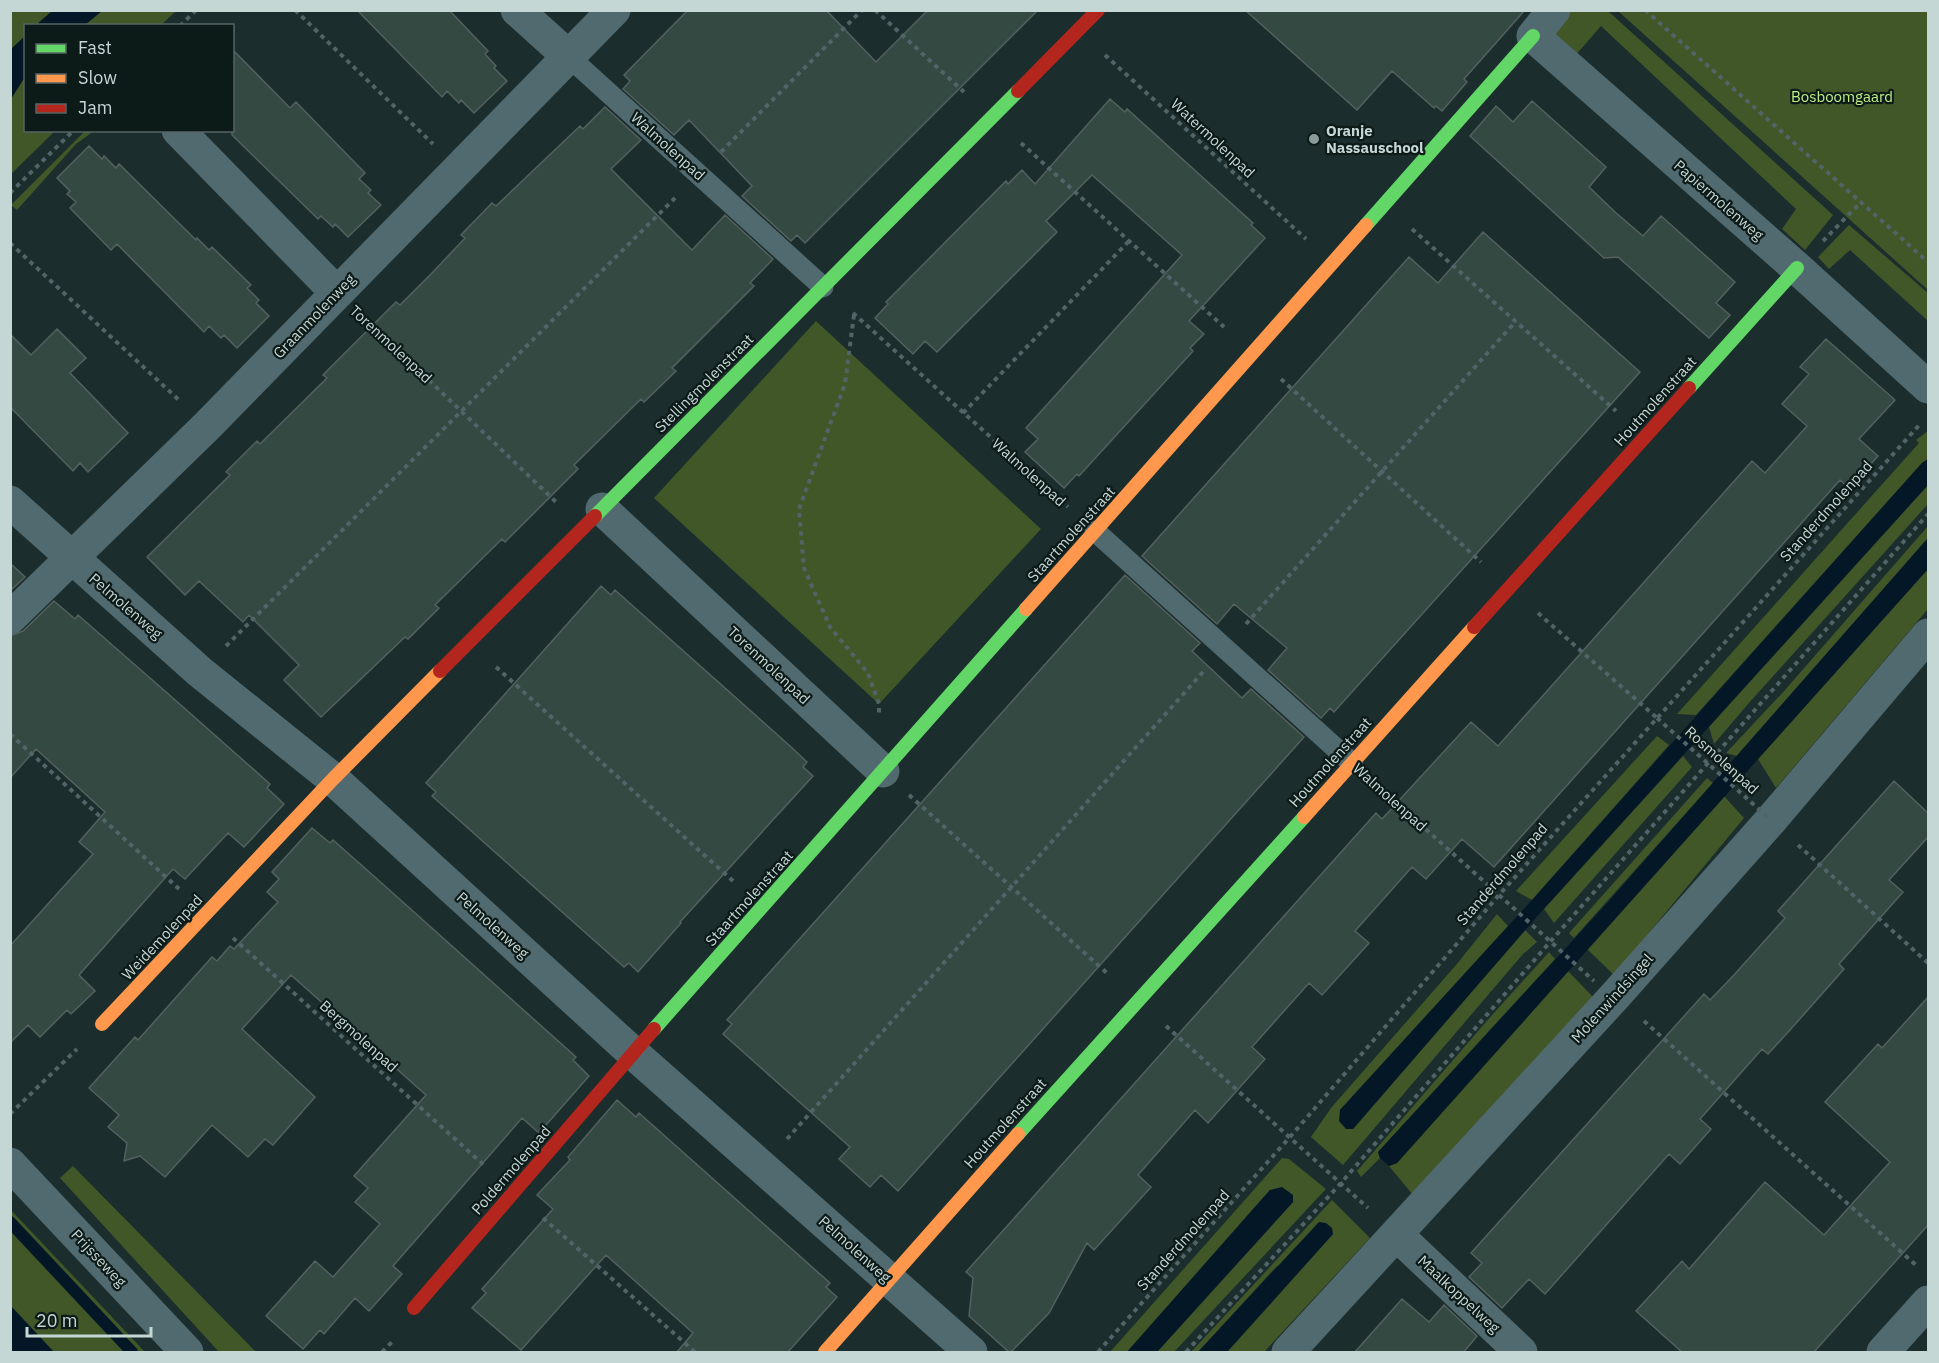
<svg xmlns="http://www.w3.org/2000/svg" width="1939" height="1363" viewBox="0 0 1939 1363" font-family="'IBM Plex Sans',sans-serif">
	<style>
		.green { fill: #415728 }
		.water { fill: #031727 }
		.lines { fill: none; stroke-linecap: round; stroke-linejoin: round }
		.stream { stroke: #031727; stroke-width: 12 }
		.building { fill: #334942; stroke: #54615e; stroke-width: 1.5 }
		.path { stroke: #516467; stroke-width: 4; stroke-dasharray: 4.5 4.5; stroke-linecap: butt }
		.lane { stroke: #516a70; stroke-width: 21 }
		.street { stroke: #516a70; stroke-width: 33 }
		.fast { stroke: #63d668; stroke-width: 14 }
		.slow { stroke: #ff974d; stroke-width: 14 }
		.jam { stroke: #b3261e; stroke-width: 14 }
		.path-bridge { stroke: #516467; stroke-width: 4; stroke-dasharray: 4.5 4.5; stroke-linecap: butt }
		.poi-dot { fill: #8a9c9a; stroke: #0c1a18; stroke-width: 2 }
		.labels { text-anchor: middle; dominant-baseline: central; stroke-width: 4.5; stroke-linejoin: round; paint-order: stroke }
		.park-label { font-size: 15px; fill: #c0ef84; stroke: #0c1a18 }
		.poi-label { font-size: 15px; font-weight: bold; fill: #c5d7d5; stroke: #0c1a18; text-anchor: start }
		.street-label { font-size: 15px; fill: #c5d7d5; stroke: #0c1a18 }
	</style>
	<rect width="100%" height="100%" fill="#1b2d2c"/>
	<path class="green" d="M 10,11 L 176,11 L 161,25 L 26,26 L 26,130 L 55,131 L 11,174 Z
		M 1569,11 L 1608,11 L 1833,215 L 1805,250 L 1782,229 L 1796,209 L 1601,26 L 1574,57 L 1553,36 Z
		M 1618,11 L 1928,11 L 1928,290 Z
		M 86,130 L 94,131 L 76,144 L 17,210 L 11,205 Z
		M 1849,225 L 1928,293 L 1928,321 L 1850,250 L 1829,269 L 1818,257 Z
		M 816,321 L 1041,529 L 879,704 L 654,498 Z
		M 1928,431 L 1928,459 L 1922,463 L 1696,715 L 1677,714 L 1919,443 L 1916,440 Z
		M 1928,485 L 1928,504 L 1748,704 L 1714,744 L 1709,727 Z
		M 1928,526 L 1928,538 L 1737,756 L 1726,753 L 1785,690 Z
		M 1928,569 L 1928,609 L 1776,788 L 1758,759 Z
		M 1657,736 L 1669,745 L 1532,900 L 1516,891 Z
		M 1683,756 L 1692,767 L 1554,923 L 1544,909 Z
		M 1707,778 L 1713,783 L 1574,938 L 1569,933 Z
		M 1724,796 L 1744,818 L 1614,975 L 1587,949 Z
		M 1497,914 L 1508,926 L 1340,1110 L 1346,1129 L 1353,1129 L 1525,930 L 1537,942 L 1523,954 L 1343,1165 L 1311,1137 L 1331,1108 L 1456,965 Z
		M 1549,952 L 1555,959 L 1378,1152 L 1380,1158 L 1361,1177 L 1357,1171 L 1492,1015 Z
		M 1568,971 L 1594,998 L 1413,1195 L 1389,1166 L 1397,1163 Z
		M 1282,1158 L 1289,1159 L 1326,1189 L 1174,1352 L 1157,1352 L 1293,1202 L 1270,1190 L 1127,1352 L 1110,1352 Z
		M 73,1166 L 256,1352 L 219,1352 L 60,1178 Z
		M 1332,1200 L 1370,1238 L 1264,1352 L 1227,1352 L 1333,1234 L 1276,1267 L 1198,1352 L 1191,1352 Z
		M 10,1209 L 145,1352 L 11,1352 Z"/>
	<path class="water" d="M 53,10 L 102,10 L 102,11 L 85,25 L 36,25 Z
		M 25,36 L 25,77 L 11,99 L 11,49 Z
		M 1928,459 L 1928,485 L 1540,913 L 1353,1129 L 1346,1129 L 1339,1121 L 1340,1110 L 1532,900 L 1922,463 Z
		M 1928,538 L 1928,569 L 1397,1163 L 1389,1166 L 1380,1158 L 1378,1152 L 1610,900 Z
		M 1282,1187 L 1293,1195 L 1293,1202 L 1157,1352 L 1127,1352 L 1270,1190 Z
		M 1319,1222 L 1326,1223 L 1332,1228 L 1333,1234 L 1227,1352 L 1198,1352 Z
		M 10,1306 L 11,1306 L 54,1352 L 11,1352 Z"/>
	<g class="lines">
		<path class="stream" d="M 10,1222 L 132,1352"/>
	</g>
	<path class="building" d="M 357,10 L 449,10 L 488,51 L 485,54 L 496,66 L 494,68 L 507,81 L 474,113 L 461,100 L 459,103 L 447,91 L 442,97 Z
		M 688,10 L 826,10 L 876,62 L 928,10 L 1038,10 L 805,243 L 797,235 L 791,241 L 742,196 L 752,186 L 689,120 L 674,135 L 623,89 L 630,81 L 624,75 Z
		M 1245,10 L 1525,10 L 1464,79 L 1467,82 L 1442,111 L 1436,106 L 1434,108 L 1392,71 L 1357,110 Z
		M 232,49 L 290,108 L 296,102 L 365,173 L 359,179 L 371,190 L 368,193 L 381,205 L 348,237 L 335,224 L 333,227 L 321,216 L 318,219 L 232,135 Z
		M 1110,99 L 1125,112 L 1127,109 L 1253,223 L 1251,225 L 1265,238 L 1189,321 L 1204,334 L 1190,348 L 1193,351 L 1079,476 L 1077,474 L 1064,488 L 1025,452 L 1038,439 L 1026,428 L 1182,255 L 1092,175 L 1046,221 L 1057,232 L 937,352 L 925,341 L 913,354 L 875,318 L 888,304 L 886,302 L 1006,181 L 1008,184 L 1022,170 L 1035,184 Z
		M 1532,101 L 1606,167 L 1589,187 L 1615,212 L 1643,236 L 1661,216 L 1735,282 L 1716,303 L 1730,315 L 1709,338 L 1618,257 L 1604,258 L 1470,136 L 1496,106 L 1513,122 Z
		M 605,107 L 641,140 L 611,169 L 692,250 L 725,215 L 773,259 L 750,283 L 754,286 L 672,368 L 676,371 L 644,402 L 641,399 L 574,465 L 578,469 L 505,542 L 502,539 L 435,605 L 439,608 L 408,639 L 405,637 L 321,717 L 284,680 L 299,665 L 249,615 L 243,622 L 199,581 L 185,595 L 147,557 L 230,475 L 226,472 L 257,441 L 260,444 L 327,378 L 323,375 L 396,302 L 400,305 L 433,272 L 465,238 L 461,235 L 492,203 L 496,206 L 580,126 L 583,129 Z
		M 89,146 L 102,159 L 104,156 L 116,168 L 119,164 L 196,240 L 197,238 L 209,250 L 212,247 L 251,285 L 247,288 L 259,300 L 256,303 L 269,316 L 237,348 L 224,335 L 221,338 L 209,326 L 204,332 L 117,244 L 111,250 L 70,208 L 76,202 L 67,194 L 70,191 L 57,178 Z
		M 1483,232 L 1640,372 L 1334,712 L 1330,708 L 1321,718 L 1268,670 L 1287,648 L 1234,604 L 1217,624 L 1142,556 L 1409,257 L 1438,283 Z
		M 57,329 L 86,358 L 70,373 L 128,433 L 88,472 L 80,463 L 73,471 L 10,407 L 10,334 L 31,355 Z
		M 1826,339 L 1895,400 L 1859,439 L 1878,456 L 1849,488 L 1840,480 L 1494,867 L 1462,839 L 1426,879 L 1412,867 L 1355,931 L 1369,943 L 1322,995 L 1309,983 L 1252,1047 L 1265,1059 L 1208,1123 L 1195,1110 L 1138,1175 L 1151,1187 L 1094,1250 L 1087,1243 L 1049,1313 L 1010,1353 L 969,1316 L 973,1278 L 966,1272 L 1376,813 L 1382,819 L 1471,722 L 1498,746 L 1752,461 L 1765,473 L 1807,426 L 1782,404 L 1809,374 L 1800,367 Z
		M 10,563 L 25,577 L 10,591 Z
		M 1125,575 L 1200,643 L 1192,651 L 1242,698 L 1251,689 L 1304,737 L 898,1191 L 881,1175 L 870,1187 L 839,1159 L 850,1147 L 723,1034 L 732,1024 L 727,1020 Z
		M 601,586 L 611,595 L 615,590 L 790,746 L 807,762 L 803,767 L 813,776 L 680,922 L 681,923 L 638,972 L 629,963 L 624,967 L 432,796 L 436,792 L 426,783 Z
		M 54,601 L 75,619 L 78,615 L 174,699 L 270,784 L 267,788 L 284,804 L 244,847 L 228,833 L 185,879 L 173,869 L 79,975 L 95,991 L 71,1014 L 67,1010 L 40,1037 L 28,1025 L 10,1043 L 10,946 L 93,854 L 79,842 L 105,812 L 36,749 L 10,778 L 10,636 L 23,631 Z
		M 1894,781 L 1929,814 L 1929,836 L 1889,880 L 1903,892 L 1839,964 L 1844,969 L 1790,1030 L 1768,1054 L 1762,1049 L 1700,1119 L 1711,1129 L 1680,1164 L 1669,1154 L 1545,1294 L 1529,1279 L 1502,1308 L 1469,1277 L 1482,1263 L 1471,1253 L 1704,994 L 1710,1000 L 1734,975 L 1785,918 L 1778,911 Z
		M 312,828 L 330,843 L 333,840 L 376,878 L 576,1057 L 573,1060 L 589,1076 L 539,1133 L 522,1118 L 393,1266 L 402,1274 L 369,1311 L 355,1298 L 324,1334 L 320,1330 L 303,1349 L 266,1316 L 315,1261 L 333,1277 L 380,1224 L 355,1202 L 368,1188 L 354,1176 L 426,1095 L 291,975 L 242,1029 L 315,1097 L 273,1145 L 265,1139 L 248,1157 L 212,1125 L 165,1177 L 140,1156 L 124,1161 L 127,1143 L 108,1127 L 119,1115 L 89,1088 L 135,1037 L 138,1040 L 212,957 L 217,961 L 230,946 L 234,949 L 278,902 L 267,892 L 279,879 L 272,872 Z
		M 1929,996 L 1929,1224 L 1813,1353 L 1683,1353 L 1636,1311 L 1682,1261 L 1689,1269 L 1765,1182 L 1824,1235 L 1890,1162 L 1825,1102 L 1878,1044 L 1882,1048 Z
		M 617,1100 L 636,1117 L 639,1113 L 830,1283 L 826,1287 L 837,1297 L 787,1353 L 676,1353 L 693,1333 L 606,1255 L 521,1350 L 472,1308 L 486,1293 L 482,1289 L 553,1209 L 537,1195 L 570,1160 L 568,1157 Z
		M 1402,1299 L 1429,1322 L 1444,1305 L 1477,1336 L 1463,1353 L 1354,1353 Z"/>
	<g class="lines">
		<path class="path" d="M 295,10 L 433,144
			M 875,10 L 964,92
			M 1645,10 L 1928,262
			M 180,26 L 196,10
			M 1105,55 L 1306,239
			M 1021,143 L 1224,327
			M 721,152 L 862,10
			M 10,193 L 74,130
			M 1412,229 L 1616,411
			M 1823,241 L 1861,202
			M 10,243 L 180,401
			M 853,313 L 1068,507
			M 854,315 L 845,384 L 799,509 L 804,568 L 830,627 L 868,673 L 879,704 L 879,716
			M 364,318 L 556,502
			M 1281,379 L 1481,562
			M 963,413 L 1129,241
			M 1538,613 L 1657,718
			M 1246,624 L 1516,321
			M 226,646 L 677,196
			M 496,667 L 733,881
			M 10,734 L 179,889
			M 1379,787 L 1499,895
			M 909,795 L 1109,975
			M 1798,845 L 1928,963
			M 233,938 L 486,1167
			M 1644,1021 L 1917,1266
			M 1166,1026 L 1368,1208
			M 10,1114 L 77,1049
			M 787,1139 L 1203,672
			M 543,1218 L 695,1352
			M 382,1352 L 394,1340
			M 1098,1352 L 1290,1137 L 1499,895 L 1921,423
			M 1186,1352 L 1341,1183 L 1550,942 L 1928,514"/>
		<path class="lane" d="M 569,57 L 823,287
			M 1095,531 L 1352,763"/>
		<path class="street" d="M 517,10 L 569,57
			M 1554,10 L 1533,36 L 1797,268 L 1928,387
			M 178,130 L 337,293
			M 10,502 L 200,672 L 333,779 L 633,1053 L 971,1352
			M 602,509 L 883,771
			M 10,618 L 207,426 L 614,10
			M 10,1164 L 187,1352
			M 1397,1235 L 1521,1352
			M 1288,1352 L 1615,996 L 1771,820 L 1928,635
			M 1883,1352 L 1928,1302"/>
		<path class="fast" d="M 1366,225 L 1533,36
			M 1689,388 L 1797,268
			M 595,516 L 1018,91
			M 654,1029 L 1026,609
			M 1018,1134 L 1304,817"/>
		<path class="slow" d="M 1026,609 L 1366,225
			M 1304,817 L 1474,627
			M 102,1024 L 333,779 L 440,671
			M 825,1352 L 1018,1134"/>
		<path class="jam" d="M 1018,91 L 1098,10
			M 1474,627 L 1689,388
			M 440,671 L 595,516
			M 414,1308 L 654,1029"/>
		<path class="path-bridge" d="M 1657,718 L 1771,820
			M 1499,895 L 1594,981"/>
	</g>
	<circle class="poi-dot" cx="1314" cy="139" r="6"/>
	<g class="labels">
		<g class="park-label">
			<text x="1842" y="96">Bosboomgaard</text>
		</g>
		<g class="poi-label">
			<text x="1326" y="130">Oranje<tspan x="1326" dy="17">Nassauschool</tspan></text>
		</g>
		<g class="street-label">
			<text transform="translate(1213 138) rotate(43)">Watermolenpad</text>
			<text transform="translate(668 146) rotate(42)">Walmolenpad</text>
			<text transform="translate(1719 200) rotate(41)">Papiermolenweg</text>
			<text transform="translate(314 316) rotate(-46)">Graanmolenweg</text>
			<text transform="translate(391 344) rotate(43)">Torenmolenpad</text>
			<text transform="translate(704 383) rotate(-45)">Stellingmolenstraat</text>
			<text transform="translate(1655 401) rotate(-48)">Houtmolenstraat</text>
			<text transform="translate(1029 472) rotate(42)">Walmolenpad</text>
			<text transform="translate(1826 511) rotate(-48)">Standerdmolenpad</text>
			<text transform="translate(1071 534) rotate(-48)">Staartmolenstraat</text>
			<text transform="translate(126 606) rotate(41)">Pelmolenweg</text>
			<text transform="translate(769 665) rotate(43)">Torenmolenpad</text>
			<text transform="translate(1722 760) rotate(42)">Rosmolenpad</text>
			<text transform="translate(1330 762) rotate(-48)">Houtmolenstraat</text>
			<text transform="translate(1390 797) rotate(42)">Walmolenpad</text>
			<text transform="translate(1502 874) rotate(-49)">Standerdmolenpad</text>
			<text transform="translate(749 898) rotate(-48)">Staartmolenstraat</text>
			<text transform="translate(493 925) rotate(42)">Pelmolenweg</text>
			<text transform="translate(162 937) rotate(-47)">Weidemolenpad</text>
			<text transform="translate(1612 998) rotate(-48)">Molenwindsingel</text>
			<text transform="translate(359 1036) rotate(42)">Bergmolenpad</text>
			<text transform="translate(1005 1123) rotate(-48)">Houtmolenstraat</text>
			<text transform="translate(511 1170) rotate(-49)">Poldermolenpad</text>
			<text transform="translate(1183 1240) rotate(-48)">Standerdmolenpad</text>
			<text transform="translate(855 1249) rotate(42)">Pelmolenweg</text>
			<text transform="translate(99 1258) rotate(47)">Prijsseweg</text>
			<text transform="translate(1459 1294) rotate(43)">Maalkoppelweg</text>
		</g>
	</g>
	<rect width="1939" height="1363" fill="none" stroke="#c5d7d5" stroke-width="24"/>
	<rect x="24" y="24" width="210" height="108" fill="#0c1a18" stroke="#566664" stroke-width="1.5"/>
	<rect x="36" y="44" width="30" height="9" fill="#63d668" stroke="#566664" stroke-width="1.5"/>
	<text x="78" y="54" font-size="18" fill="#c5d7d5">Fast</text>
	<rect x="36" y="74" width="30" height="9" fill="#ff974d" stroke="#566664" stroke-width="1.5"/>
	<text x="78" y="84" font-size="18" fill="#c5d7d5">Slow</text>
	<rect x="36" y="104" width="30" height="9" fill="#b3261e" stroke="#566664" stroke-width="1.5"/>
	<text x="78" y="114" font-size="18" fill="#c5d7d5">Jam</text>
	<path d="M27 1327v9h124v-9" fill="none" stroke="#c5d7d5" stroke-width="3"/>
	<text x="36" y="1327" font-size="18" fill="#c5d7d5" stroke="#0c1a18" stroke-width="4.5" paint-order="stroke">20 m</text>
</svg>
